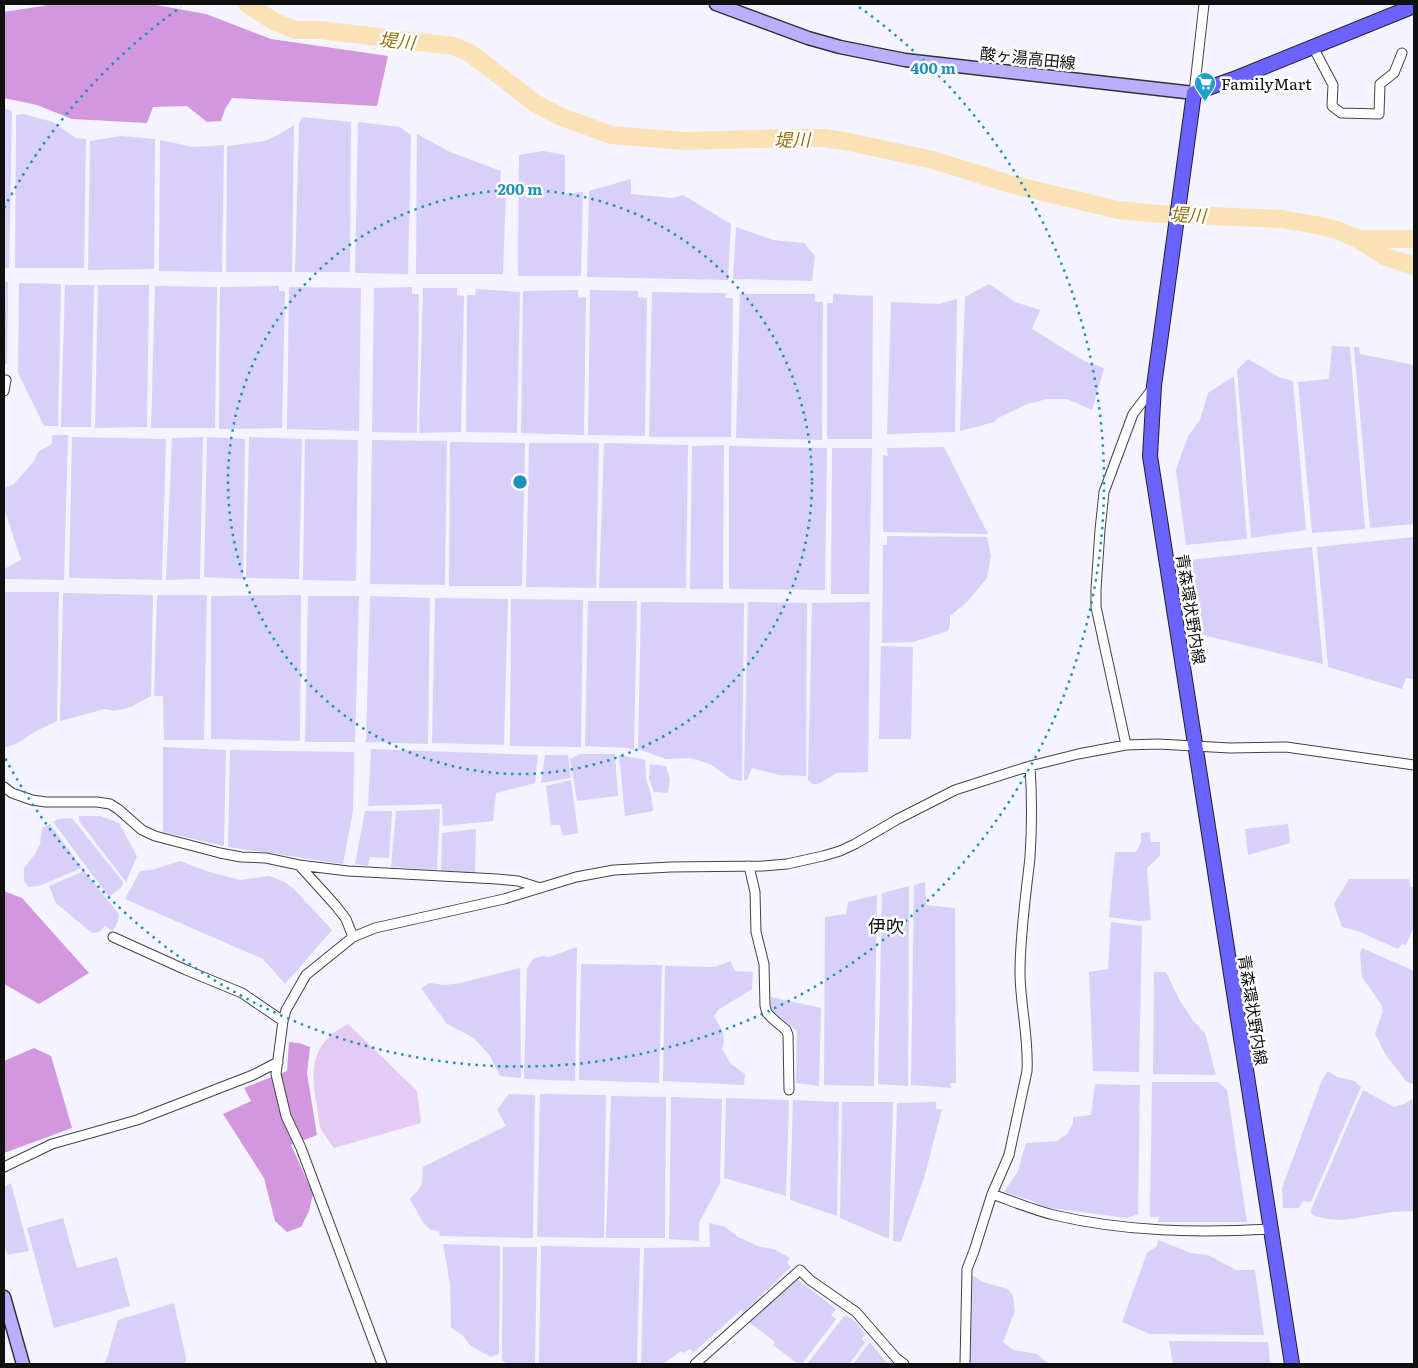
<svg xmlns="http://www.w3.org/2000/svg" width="1418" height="1368" viewBox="0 0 1418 1368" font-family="Literata,'Noto Sans JP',serif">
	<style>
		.farmland { fill: #d8d0f8 }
		.forest { fill: #d397df }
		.pitch { fill: #e5cbf3 }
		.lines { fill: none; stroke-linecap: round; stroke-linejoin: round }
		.river { stroke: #fae2b4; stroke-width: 18 }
		.street-casing { stroke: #434343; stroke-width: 11 }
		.secondary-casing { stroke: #323232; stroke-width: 15 }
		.primary-casing { stroke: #212121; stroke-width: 16 }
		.street { stroke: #fff; stroke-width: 9 }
		.secondary { stroke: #bcaeff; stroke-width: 12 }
		.primary { stroke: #6a63ff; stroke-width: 14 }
		.ring { fill: none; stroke: #1c92b8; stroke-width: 2.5; stroke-dasharray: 2.5 5 }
		.labels { text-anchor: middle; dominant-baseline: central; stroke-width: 5; stroke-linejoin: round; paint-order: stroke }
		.street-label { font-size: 16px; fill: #101010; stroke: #fff }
		.poi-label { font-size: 16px; fill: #101010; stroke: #fff; text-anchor: start }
		.water-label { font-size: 18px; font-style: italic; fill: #95700f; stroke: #fff }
		.neighbourhood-label { font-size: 18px; fill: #101010; stroke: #fff }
		.centre { fill: #1c92b8; stroke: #fff; stroke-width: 2.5 }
		.ring-label { font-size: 15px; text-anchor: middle; font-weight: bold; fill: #1c92b8; stroke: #fff; stroke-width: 5; stroke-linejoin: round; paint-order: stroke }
	</style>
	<rect width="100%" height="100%" fill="#f4f3ff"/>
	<path class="farmland" d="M 4,108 L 12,111 L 9,268 L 4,268 Z
		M 23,114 L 53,122 L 76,138 L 86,139 L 84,268 L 15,268 L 16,115 Z
		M 302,117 L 351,122 L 350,272 L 295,272 L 299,124 Z
		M 358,122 L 400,127 L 411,135 L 408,274 L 355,273 Z
		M 294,125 L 292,272 L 226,272 L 227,146 L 265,141 L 280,134 Z
		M 417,134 L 450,152 L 501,171 L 500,190 L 506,191 L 503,274 L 416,274 Z
		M 121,136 L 155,139 L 154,269 L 88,270 L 90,141 Z
		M 160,140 L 194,147 L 224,145 L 222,272 L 159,271 Z
		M 543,151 L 565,155 L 565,194 L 583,192 L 581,276 L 518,276 L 519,155 Z
		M 631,179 L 631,194 L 673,198 L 683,195 L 731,224 L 728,280 L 587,277 L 589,191 Z
		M 736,227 L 773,240 L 804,243 L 815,256 L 812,281 L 733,279 Z
		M 4,282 L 8,282 L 7,364 L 4,364 Z
		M 19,283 L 61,284 L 58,426 L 44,426 L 18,373 Z
		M 989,284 L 1015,302 L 1040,310 L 1032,329 L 1084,361 L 1104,368 L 1092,410 L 1067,399 L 1047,399 L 1027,404 L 998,418 L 994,422 L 960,431 L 965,297 Z
		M 65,285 L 94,285 L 91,427 L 61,427 Z
		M 98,285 L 149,285 L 147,427 L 95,428 Z
		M 155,286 L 217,287 L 215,428 L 151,428 Z
		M 279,286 L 279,291 L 285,291 L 282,428 L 219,429 L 220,287 Z
		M 289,287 L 361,288 L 359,431 L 287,429 Z
		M 412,287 L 412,294 L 419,294 L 417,433 L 372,432 L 374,288 Z
		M 423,288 L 457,288 L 457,295 L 464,296 L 461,432 L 419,433 Z
		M 476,289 L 520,292 L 517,433 L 466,432 L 467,295 L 475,295 Z
		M 578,290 L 578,298 L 586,297 L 584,435 L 521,433 L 523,291 Z
		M 590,290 L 638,291 L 638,297 L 647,298 L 645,436 L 588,435 Z
		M 652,292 L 726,293 L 725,298 L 733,298 L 731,437 L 649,437 Z
		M 740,294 L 815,294 L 815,302 L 823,302 L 822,440 L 736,438 Z
		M 833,294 L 873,296 L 872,439 L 827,439 L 827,303 L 833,303 Z
		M 957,299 L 955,432 L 887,434 L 891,302 L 939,304 Z
		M 1332,346 L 1350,347 L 1365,529 L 1312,533 L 1298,382 L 1329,379 Z
		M 1354,347 L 1359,347 L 1360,354 L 1414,365 L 1414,524 L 1370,528 Z
		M 1248,359 L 1279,377 L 1293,381 L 1306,530 L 1251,538 L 1237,370 Z
		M 1234,376 L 1247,539 L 1186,545 L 1176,470 L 1188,436 L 1200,420 L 1208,393 Z
		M 52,435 L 68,435 L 64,580 L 4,579 L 4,569 L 21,560 L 4,508 L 4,488 L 14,484 L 34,461 L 38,452 L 52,444 Z
		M 72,437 L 166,439 L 162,580 L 69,578 Z
		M 203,437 L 200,579 L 166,580 L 172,438 Z
		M 207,437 L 245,439 L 243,579 L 204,577 Z
		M 249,437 L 302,439 L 299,579 L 246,578 Z
		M 305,439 L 358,440 L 356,581 L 303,580 Z
		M 372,440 L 447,441 L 445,585 L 370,584 Z
		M 450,442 L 525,443 L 522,586 L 449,586 Z
		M 529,443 L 599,443 L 596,588 L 526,587 Z
		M 604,443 L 688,445 L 686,588 L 599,588 Z
		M 724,445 L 723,589 L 690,589 L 692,446 Z
		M 729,446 L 827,448 L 825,590 L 729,589 Z
		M 944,447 L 988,534 L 883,532 L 883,455 L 888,456 L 887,448 Z
		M 832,448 L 872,448 L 869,594 L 831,594 Z
		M 887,536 L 987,537 L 991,556 L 987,578 L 967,602 L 950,616 L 950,624 L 948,631 L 913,642 L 882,643 L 883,545 L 887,545 Z
		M 1414,537 L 1414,679 L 1406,678 L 1402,689 L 1328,667 L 1317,547 Z
		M 1312,547 L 1323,664 L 1191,632 L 1181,561 Z
		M 4,592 L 59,592 L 57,721 L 36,731 L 18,743 L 4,748 Z
		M 63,593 L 153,595 L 151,696 L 131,707 L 114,711 L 105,709 L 60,721 Z
		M 157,595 L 207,595 L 204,740 L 164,740 L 163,696 L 154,696 Z
		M 301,595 L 300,741 L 211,739 L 211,596 Z
		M 308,596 L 359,596 L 355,742 L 305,742 Z
		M 370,596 L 430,598 L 428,744 L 366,742 Z
		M 435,598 L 508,599 L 504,745 L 432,743 Z
		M 511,599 L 583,600 L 581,747 L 510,746 Z
		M 588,601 L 637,601 L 634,750 L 626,748 L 585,746 Z
		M 641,602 L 744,603 L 742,781 L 731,779 L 710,764 L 690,758 L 666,759 L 638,749 Z
		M 748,602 L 807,603 L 806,776 L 780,775 L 752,768 L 747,780 L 744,780 Z
		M 870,602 L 868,772 L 837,773 L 818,784 L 813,784 L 808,780 L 812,603 Z
		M 881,646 L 913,647 L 911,739 L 879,739 Z
		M 163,747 L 226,750 L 224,846 L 163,832 Z
		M 371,749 L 538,755 L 535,783 L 496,793 L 493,821 L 443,826 L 442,804 L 368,806 Z
		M 230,750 L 354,752 L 353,811 L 343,864 L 228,847 Z
		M 580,754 L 615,754 L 618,796 L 577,801 L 570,759 Z
		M 545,755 L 568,755 L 571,778 L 541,783 Z
		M 619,755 L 645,760 L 646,778 L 651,795 L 653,811 L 625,816 Z
		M 650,764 L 666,766 L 670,780 L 668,793 L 654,792 L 649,779 Z
		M 571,780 L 578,833 L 563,836 L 560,825 L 551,825 L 546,786 Z
		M 440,809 L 437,870 L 391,867 L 396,811 Z
		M 365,811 L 392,811 L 389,858 L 370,857 L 368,866 L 355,864 Z
		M 79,816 L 100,816 L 119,823 L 137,856 L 126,882 L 79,821 Z
		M 72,818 L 123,882 L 122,887 L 109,897 L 53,822 L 58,819 Z
		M 50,824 L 82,868 L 39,886 L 28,887 L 24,881 L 24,868 L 35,854 L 40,844 L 42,828 Z
		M 1288,824 L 1290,843 L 1248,855 L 1245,829 Z
		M 476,829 L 475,874 L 441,873 L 442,833 Z
		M 1150,832 L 1151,842 L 1160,842 L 1160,856 L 1147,868 L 1151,920 L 1140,921 L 1109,917 L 1115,852 L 1136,852 L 1141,842 L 1141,833 Z
		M 180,861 L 206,871 L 240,880 L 269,876 L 283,881 L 293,888 L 332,930 L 285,984 L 263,959 L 125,899 L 140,871 L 152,870 Z
		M 84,871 L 119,914 L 118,921 L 113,931 L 105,926 L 99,932 L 92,933 L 56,903 L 49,886 Z
		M 1349,879 L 1409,879 L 1410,887 L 1414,887 L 1414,926 L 1406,945 L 1402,944 L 1398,949 L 1358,931 L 1342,927 L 1334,904 Z
		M 925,882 L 926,905 L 955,908 L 956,1083 L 950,1083 L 951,1088 L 911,1085 L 914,885 Z
		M 909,886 L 908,1086 L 878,1084 L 882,893 Z
		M 877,895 L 874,1086 L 824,1085 L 825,917 L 846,914 L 848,902 Z
		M 1111,922 L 1142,926 L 1139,1072 L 1093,1071 L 1089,972 L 1108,969 Z
		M 577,947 L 575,1081 L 524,1079 L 527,968 L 533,959 L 542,956 L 549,957 Z
		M 1362,948 L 1414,971 L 1414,1084 L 1407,1082 L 1402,1076 L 1386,1055 L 1375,1034 L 1383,1011 L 1381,1004 L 1362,977 L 1360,953 Z
		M 730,961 L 735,971 L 753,972 L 752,989 L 718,1010 L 714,1016 L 723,1032 L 724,1042 L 722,1049 L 731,1064 L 745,1074 L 744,1085 L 663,1081 L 665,966 L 715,967 Z
		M 581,964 L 662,965 L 659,1083 L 579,1080 Z
		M 520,968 L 521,1078 L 500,1076 L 490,1056 L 474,1038 L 447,1024 L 421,988 L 430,983 L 445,985 L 460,983 Z
		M 1154,972 L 1166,972 L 1179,999 L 1194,1022 L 1205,1033 L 1216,1075 L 1153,1074 Z
		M 771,997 L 821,1008 L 819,1086 L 796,1083 L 797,1031 L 770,1009 Z
		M 1328,1071 L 1337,1077 L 1355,1081 L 1361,1087 L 1311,1202 L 1303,1201 L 1299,1208 L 1283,1208 L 1282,1188 L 1322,1080 Z
		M 1152,1082 L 1218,1082 L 1227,1090 L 1247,1222 L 1158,1222 L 1159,1217 L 1150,1217 Z
		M 1095,1084 L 1140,1085 L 1138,1214 L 1127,1218 L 1043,1207 L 1033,1201 L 1004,1192 L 1018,1171 L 1026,1143 L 1057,1141 L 1067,1134 L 1073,1124 L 1073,1117 L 1091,1115 Z
		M 1363,1090 L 1394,1107 L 1404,1104 L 1414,1098 L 1414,1211 L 1392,1212 L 1343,1220 L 1328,1219 L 1315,1216 L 1311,1213 L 1311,1210 Z
		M 509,1094 L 535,1095 L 533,1238 L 440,1236 L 439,1231 L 431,1230 L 424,1224 L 410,1199 L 419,1189 L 422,1183 L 423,1167 L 506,1126 L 497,1110 Z
		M 540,1094 L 606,1095 L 604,1238 L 537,1237 Z
		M 611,1096 L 666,1097 L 665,1238 L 606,1238 Z
		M 671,1097 L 722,1099 L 720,1183 L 699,1223 L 699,1241 L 669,1239 Z
		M 726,1098 L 789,1100 L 786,1196 L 724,1178 Z
		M 793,1100 L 839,1102 L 837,1216 L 790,1200 Z
		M 842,1102 L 893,1102 L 889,1239 L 840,1218 Z
		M 936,1102 L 936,1109 L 942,1109 L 924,1178 L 901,1242 L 893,1241 L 897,1103 Z
		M 11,1183 L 29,1251 L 8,1255 L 4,1244 L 4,1187 Z
		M 63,1218 L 77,1268 L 117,1257 L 130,1306 L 54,1328 L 27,1228 Z
		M 709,1223 L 725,1227 L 738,1237 L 760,1247 L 774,1249 L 790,1258 L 787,1263 L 791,1267 L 743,1313 L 741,1310 L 694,1352 L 689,1349 L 684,1353 L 681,1351 L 663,1364 L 641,1364 L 644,1248 L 710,1247 Z
		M 1158,1240 L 1191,1253 L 1208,1255 L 1236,1270 L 1255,1270 L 1264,1335 L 1150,1334 L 1122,1322 L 1147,1253 L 1157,1246 Z
		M 443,1244 L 500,1246 L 499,1354 L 491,1357 L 471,1346 L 462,1335 L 451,1328 L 450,1284 Z
		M 541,1246 L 640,1248 L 637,1364 L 539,1364 Z
		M 503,1247 L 537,1247 L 535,1364 L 507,1364 L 502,1360 Z
		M 970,1274 L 983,1282 L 1008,1289 L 1013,1296 L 1015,1311 L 1003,1342 L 1014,1350 L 1037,1354 L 1049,1364 L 969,1364 Z
		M 797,1279 L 836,1309 L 831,1315 L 836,1319 L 802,1364 L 798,1364 L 773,1345 L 775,1342 L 749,1322 Z
		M 174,1303 L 186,1358 L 185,1364 L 105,1364 L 118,1320 Z
		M 845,1315 L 856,1322 L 865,1334 L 862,1339 L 865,1343 L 849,1364 L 807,1364 Z
		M 1169,1341 L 1268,1342 L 1270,1364 L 1173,1364 Z
		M 870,1342 L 888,1364 L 853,1364 Z"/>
	<path class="forest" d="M 55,4 L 151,4 L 206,14 L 271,39 L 388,56 L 377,106 L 232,98 L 225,109 L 221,121 L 207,122 L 187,106 L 153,107 L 147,123 L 72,119 L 37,105 L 4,98 L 4,12 Z
		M 4,891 L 22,898 L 89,973 L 39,1004 L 4,984 Z
		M 289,1042 L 299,1043 L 310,1047 L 307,1073 L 317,1135 L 291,1145 L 313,1194 L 309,1211 L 301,1227 L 287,1232 L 275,1221 L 264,1178 L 223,1114 L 251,1101 L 244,1088 L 287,1071 Z
		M 34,1048 L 51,1056 L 72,1128 L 4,1153 L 4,1061 Z"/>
	<path class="pitch" d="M 348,1024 L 417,1091 L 421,1123 L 334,1148 C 330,1142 324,1135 321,1129 C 318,1121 318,1110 316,1102 C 310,1066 313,1042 348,1024 Z"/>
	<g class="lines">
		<path class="river" d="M 247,4 L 275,22 L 295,30 L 320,30 L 453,46 L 470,53 L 535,103 L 559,116 L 611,135 L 684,141 L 794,138 L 824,138 L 849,142 L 933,160 L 1010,184 L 1118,210 L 1159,214 L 1282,219 L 1316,225 L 1337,230 L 1358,239 L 1386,257 L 1414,266
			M 1358,239 L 1414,239"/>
		<g class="street-casing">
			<path id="street" d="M 1313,47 L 1333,85 L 1332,106 L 1341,113 L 1379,114 L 1380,84 L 1394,73 L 1402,53
				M 1194,93 L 1204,4
				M 4,391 L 6,380
				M 1126,745 L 1096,607 L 1096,589 L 1100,530 L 1104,492 L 1133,414 L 1153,388
				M 4,787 L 12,793 L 32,800 L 46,802 L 97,802 L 110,804 L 118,809 L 142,830 L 155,836 L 220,853 L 241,857 L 266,858 L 299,865 L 348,871 L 497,879 L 518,881 L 540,888
				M 299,865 L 336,906 L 346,919 L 353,937
				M 749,866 L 755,892 L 756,932 L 764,964 L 765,1006 L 767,1013 L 773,1019 L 786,1030 L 788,1035 L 789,1090
				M 113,937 L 186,970 L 242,993 L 283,1021
				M 4,1167 L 52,1144 L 137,1120 L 253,1075 L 278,1062
				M 992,1194 C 1012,1201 1033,1210 1054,1215 C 1125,1232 1198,1233 1271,1229
				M 382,1364 L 301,1148 L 286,1116 L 276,1074 L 283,1021 L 286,1010 L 306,975 L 353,937 L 375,928 L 504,899 L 576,877 L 614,870 L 671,867 L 763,866 L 787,864 L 823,856 L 840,851 L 855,844 L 898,819 L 955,790 L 1030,766 L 1078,754 L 1126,745 L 1158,744 L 1230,748 L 1286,747 L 1414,765
				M 695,1364 L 800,1270 L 810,1280 L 856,1312 L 897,1359 L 904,1364
				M 965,1364 L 967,1269 L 974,1251 L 992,1194 L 1009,1155 L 1027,1071 C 1029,1037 1020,1005 1020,972 C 1020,934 1026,895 1030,857 C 1032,827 1032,796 1030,766"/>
		</g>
		<g class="secondary-casing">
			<path id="secondary" d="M 716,4 L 808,38 L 840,47 L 905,60 L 1194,93
				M 4,1297 L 23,1364"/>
		</g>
		<g class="primary-casing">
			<path id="primary" d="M 1292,1364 L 1150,456 L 1154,386 L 1194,93 L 1239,77 L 1414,6"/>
		</g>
		<use href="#street" class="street"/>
		<use href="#secondary" class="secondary"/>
		<use href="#primary" class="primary"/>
	</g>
	<g class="ring">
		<circle cx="520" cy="482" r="292"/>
		<path d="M4 208A584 584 0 0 1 181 7M859 7A584 584 0 1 1 4 756"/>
	</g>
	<defs>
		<g id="supermarket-pin" transform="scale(1.125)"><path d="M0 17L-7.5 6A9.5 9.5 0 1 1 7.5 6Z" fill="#1da1cb" stroke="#fff"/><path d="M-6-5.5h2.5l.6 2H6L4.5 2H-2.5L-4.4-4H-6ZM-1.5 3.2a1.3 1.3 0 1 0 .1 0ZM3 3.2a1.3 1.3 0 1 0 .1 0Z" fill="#fff"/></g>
	</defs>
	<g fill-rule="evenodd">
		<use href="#supermarket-pin" x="1205" y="83"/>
	</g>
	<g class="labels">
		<g class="street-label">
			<text transform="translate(1028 57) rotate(6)">酸ヶ湯高田線</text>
			<text transform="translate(1192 609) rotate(81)">青森環状野内線</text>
			<text transform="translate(1254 1010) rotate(81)">青森環状野内線</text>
		</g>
		<g class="poi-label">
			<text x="1221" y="83">FamilyMart</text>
		</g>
		<g class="water-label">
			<text transform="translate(397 40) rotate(6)">堤川</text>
			<text transform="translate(792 139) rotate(-1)">堤川</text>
			<text transform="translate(1188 214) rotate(3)">堤川</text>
		</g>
		<g class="neighbourhood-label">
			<text x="886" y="925">伊吹</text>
		</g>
	</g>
	<circle cx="520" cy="482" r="8" class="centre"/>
	<g class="ring-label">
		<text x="933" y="74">400 m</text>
		<text x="520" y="195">200 m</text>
	</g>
	<rect width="1418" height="1368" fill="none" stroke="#101010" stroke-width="10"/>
</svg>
